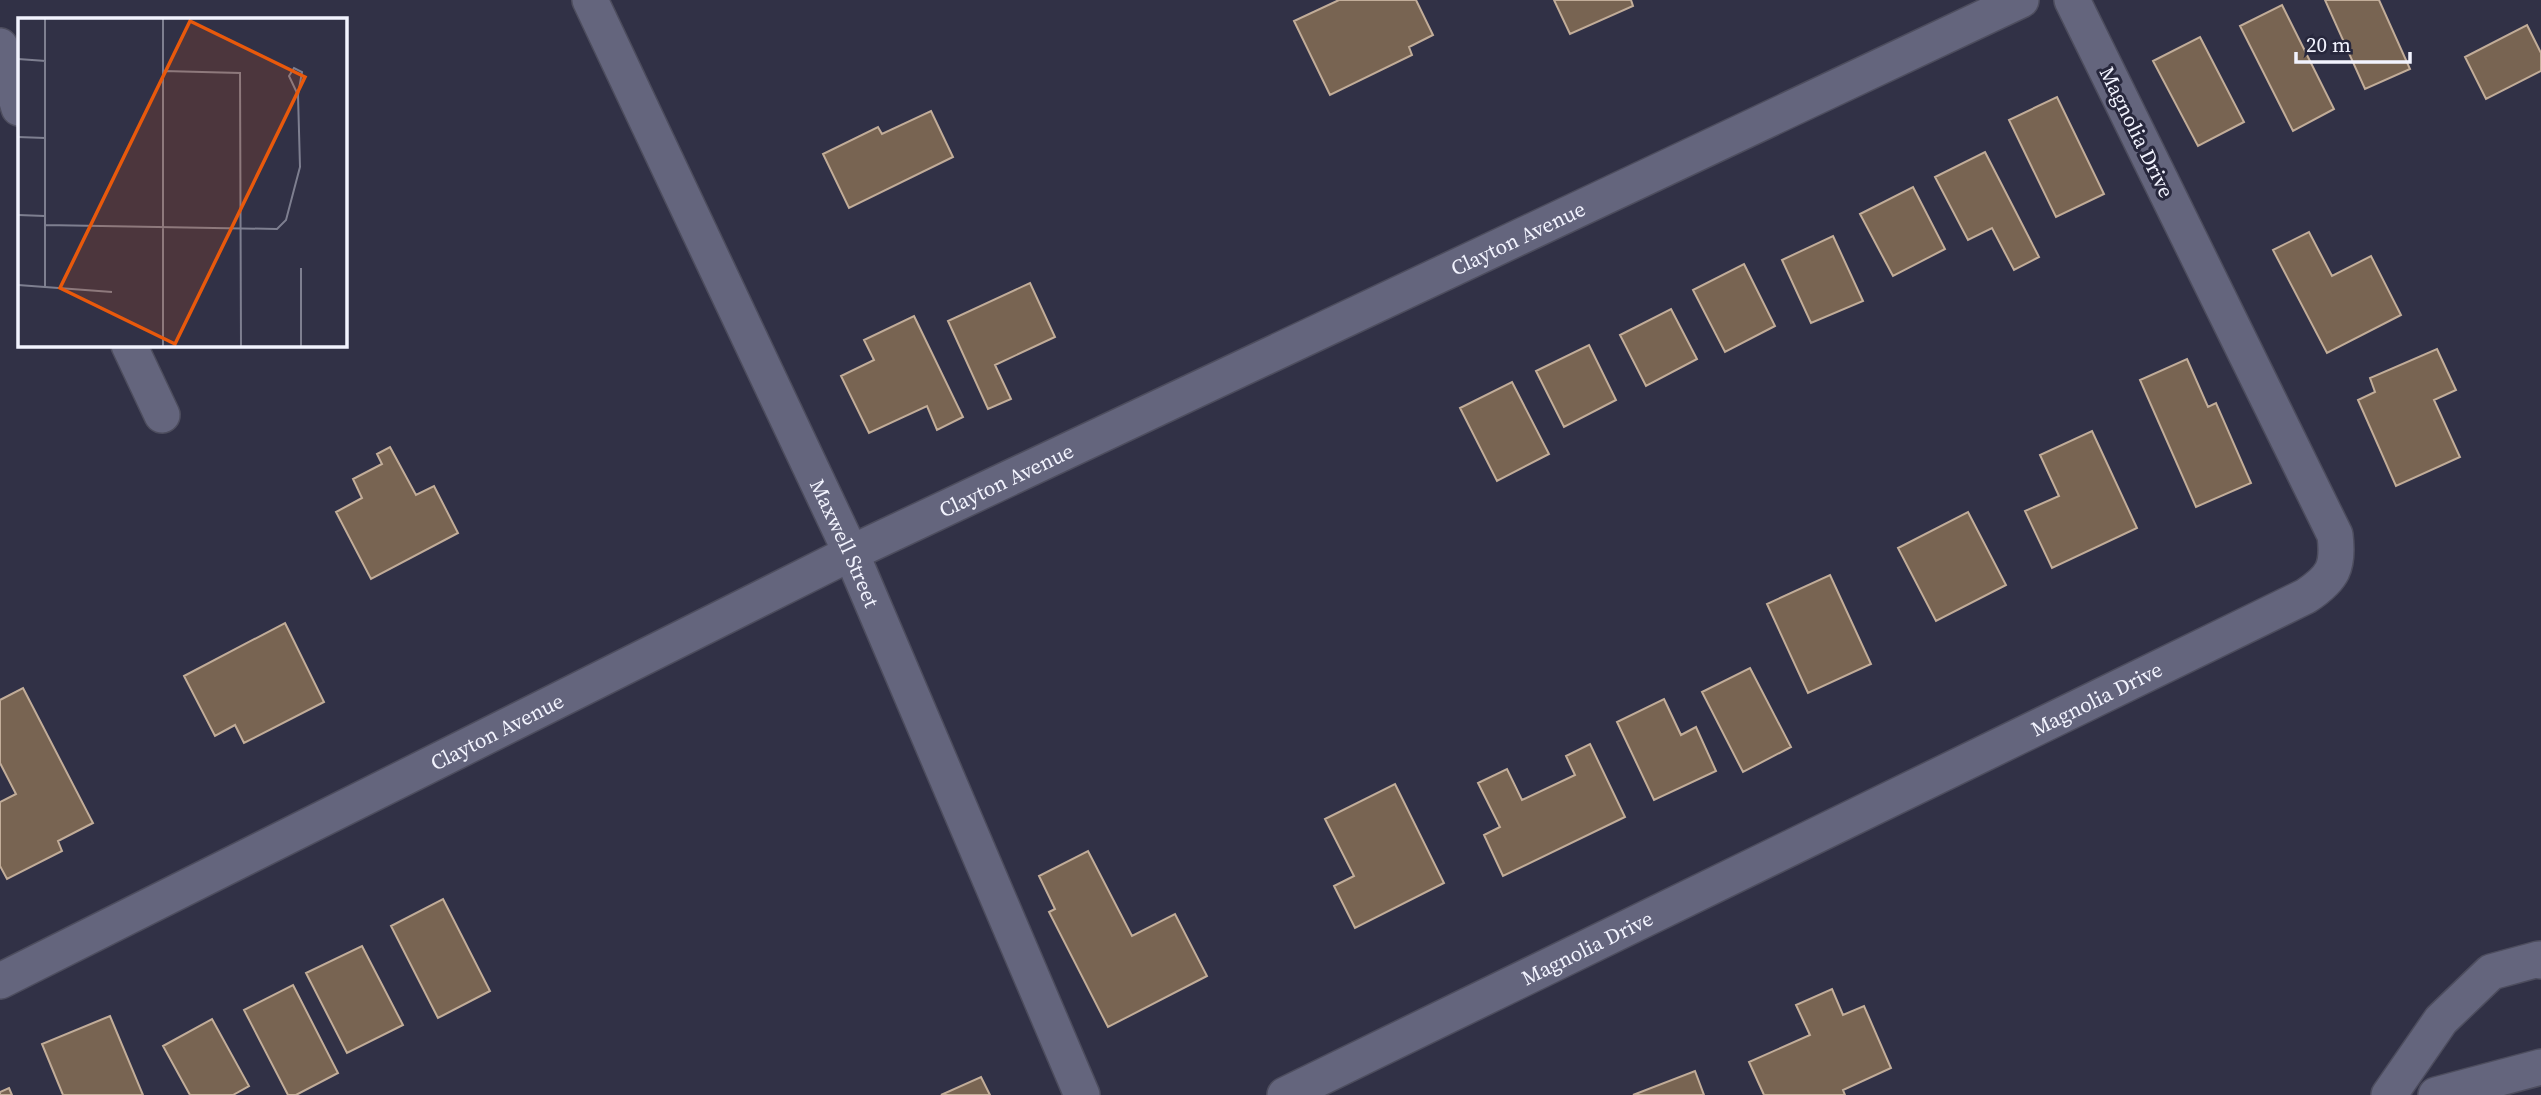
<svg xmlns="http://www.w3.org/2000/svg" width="2541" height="1095" viewBox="0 0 2541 1095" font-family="'Source Serif 4',serif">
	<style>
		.building { fill: #786452; stroke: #c2ad99; stroke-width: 2 }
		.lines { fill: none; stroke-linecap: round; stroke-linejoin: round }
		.street-casing { stroke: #4d4d5e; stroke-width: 38 }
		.street { stroke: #64657d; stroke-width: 35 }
		.labels { text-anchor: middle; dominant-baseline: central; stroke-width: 6; stroke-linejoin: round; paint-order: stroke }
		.street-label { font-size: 21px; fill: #f2f3fe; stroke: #27273c }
		.inset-road { fill: none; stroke: #7e7f90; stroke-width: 2 }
		.view { fill: #e8590c; fill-opacity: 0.15; stroke: #e8590c; stroke-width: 3.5 }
		.inset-edge { fill: none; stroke: #f2f3fe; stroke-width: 3.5 }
	</style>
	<rect width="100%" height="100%" fill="#313146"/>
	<path class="building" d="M 1339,0 L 1416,0 L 1433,35 L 1409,47 L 1412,55 L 1330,95 L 1294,21 Z
		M 1554,0 L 1631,0 L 1633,6 L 1570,34 Z
		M 2325,0 L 2379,0 L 2410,69 L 2365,89 Z
		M 2282,5 L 2334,109 L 2293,131 L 2240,26 Z
		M 2527,25 L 2541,53 L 2541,71 L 2486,99 L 2465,57 Z
		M 2200,37 L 2244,122 L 2198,146 L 2153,61 Z
		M 2057,97 L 2104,194 L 2056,217 L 2009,120 Z
		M 931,111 L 953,157 L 849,208 L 823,154 L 878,127 L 882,134 Z
		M 1985,152 L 2039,257 L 2014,270 L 1992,228 L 1968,240 L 1935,177 Z
		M 1913,187 L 1945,249 L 1893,276 L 1860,214 Z
		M 2309,232 L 2332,276 L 2371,256 L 2401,315 L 2327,353 L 2273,250 Z
		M 1833,236 L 1863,301 L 1811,323 L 1782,260 Z
		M 1744,264 L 1775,326 L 1725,352 L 1693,290 Z
		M 1030,283 L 1055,337 L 995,365 L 1011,399 L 988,409 L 948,321 Z
		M 1671,309 L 1697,359 L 1646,386 L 1620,335 Z
		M 914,316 L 963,417 L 937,430 L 927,406 L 869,433 L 841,376 L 874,360 L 864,340 Z
		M 1589,345 L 1616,400 L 1564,427 L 1536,371 Z
		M 2437,349 L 2456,390 L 2434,400 L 2460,457 L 2396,486 L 2358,400 L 2375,392 L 2370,378 Z
		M 2187,359 L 2208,407 L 2216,403 L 2251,483 L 2196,507 L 2140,380 Z
		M 1512,382 L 1549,454 L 1497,481 L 1460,408 Z
		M 2092,431 L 2137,528 L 2052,568 L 2025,511 L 2059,496 L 2040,455 Z
		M 390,447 L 416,495 L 434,486 L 458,533 L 371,579 L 336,512 L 362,498 L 353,479 L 382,464 L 377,454 Z
		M 1968,512 L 2006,585 L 1936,621 L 1898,548 Z
		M 1830,575 L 1871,664 L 1808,693 L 1767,604 Z
		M 285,623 L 324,702 L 244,743 L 235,725 L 215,736 L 184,676 Z
		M 1750,668 L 1791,747 L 1743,772 L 1702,692 Z
		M 23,688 L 93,823 L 58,841 L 62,851 L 7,879 L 0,866 L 0,802 L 16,794 L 0,763 L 0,700 Z
		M 1664,699 L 1681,735 L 1696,727 L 1716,771 L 1654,800 L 1617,722 Z
		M 1590,744 L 1625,817 L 1503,876 L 1484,835 L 1500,827 L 1478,783 L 1507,769 L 1522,800 L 1575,775 L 1566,756 Z
		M 1395,784 L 1444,883 L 1355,928 L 1334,886 L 1354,876 L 1325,819 Z
		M 1088,851 L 1132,936 L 1175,914 L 1207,976 L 1108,1027 L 1049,912 L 1055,909 L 1039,876 Z
		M 443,899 L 490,991 L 438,1018 L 391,926 Z
		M 362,946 L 403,1025 L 347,1053 L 306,973 Z
		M 293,985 L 338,1073 L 296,1095 L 288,1095 L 244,1010 Z
		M 1832,989 L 1843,1015 L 1864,1006 L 1891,1068 L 1843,1090 L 1845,1095 L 1764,1095 L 1749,1062 L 1810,1035 L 1796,1005 Z
		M 110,1016 L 143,1095 L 63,1095 L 42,1044 Z
		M 212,1019 L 249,1086 L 233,1095 L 190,1095 L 163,1046 Z
		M 1695,1071 L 1704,1095 L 1633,1095 Z
		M 981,1077 L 990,1095 L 941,1095 Z
		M 9,1088 L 12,1095 L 0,1095 L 0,1092 Z"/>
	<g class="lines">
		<g class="street-casing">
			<g id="street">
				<path id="s1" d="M 590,0 L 851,553 L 1082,1095"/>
				<path d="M 0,46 L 19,108"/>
				<path d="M 129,345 L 162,415"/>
				<path id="s2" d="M 0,981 L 851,553 L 2021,0"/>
				<path id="s3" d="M 1285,1095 L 2306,596 C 2333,578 2339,567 2335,535 L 2072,0"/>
				<path d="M 2389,1095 L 2441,1020 L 2491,972 L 2539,959 L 2541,961"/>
				<path d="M 2436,1095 L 2541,1067"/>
			</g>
		</g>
		<use href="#street" class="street"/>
	</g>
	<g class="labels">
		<g class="street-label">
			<text transform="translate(2137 132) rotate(64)">Magnolia Drive</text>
			<text stroke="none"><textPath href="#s2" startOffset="1690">Clayton Avenue</textPath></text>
			<text stroke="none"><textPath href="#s2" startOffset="1124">Clayton Avenue</textPath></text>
			<text stroke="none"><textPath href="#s1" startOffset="600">Maxwell Street</textPath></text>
			<text stroke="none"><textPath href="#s3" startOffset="903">Magnolia Drive</textPath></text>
			<text stroke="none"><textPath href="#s2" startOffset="556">Clayton Avenue</textPath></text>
			<text stroke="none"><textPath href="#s3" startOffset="336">Magnolia Drive</textPath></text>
		</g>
	</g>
	<g transform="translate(18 18)">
		<rect width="329" height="329" fill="#313146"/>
		<path class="inset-road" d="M 27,1 L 27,268M 0,41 L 28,43M 146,53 L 222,55 L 223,328M 0,119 L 27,120M 0,197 L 27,198M 27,207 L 259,211 L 268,202 L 282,149 L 280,77 L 271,58 L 276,50 L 284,54 L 280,77M 283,250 L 283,328M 0,267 L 94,274M 145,328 L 145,1"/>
		<path class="view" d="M 172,3 L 287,59 L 157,326 L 42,270 Z"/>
		<rect width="329" height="329" class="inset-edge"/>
	</g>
	<path d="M2296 52v10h114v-10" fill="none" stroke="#f2f3fe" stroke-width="3.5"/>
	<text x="2306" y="52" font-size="21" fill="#f2f3fe" stroke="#27273c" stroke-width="5" paint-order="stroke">20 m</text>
</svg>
